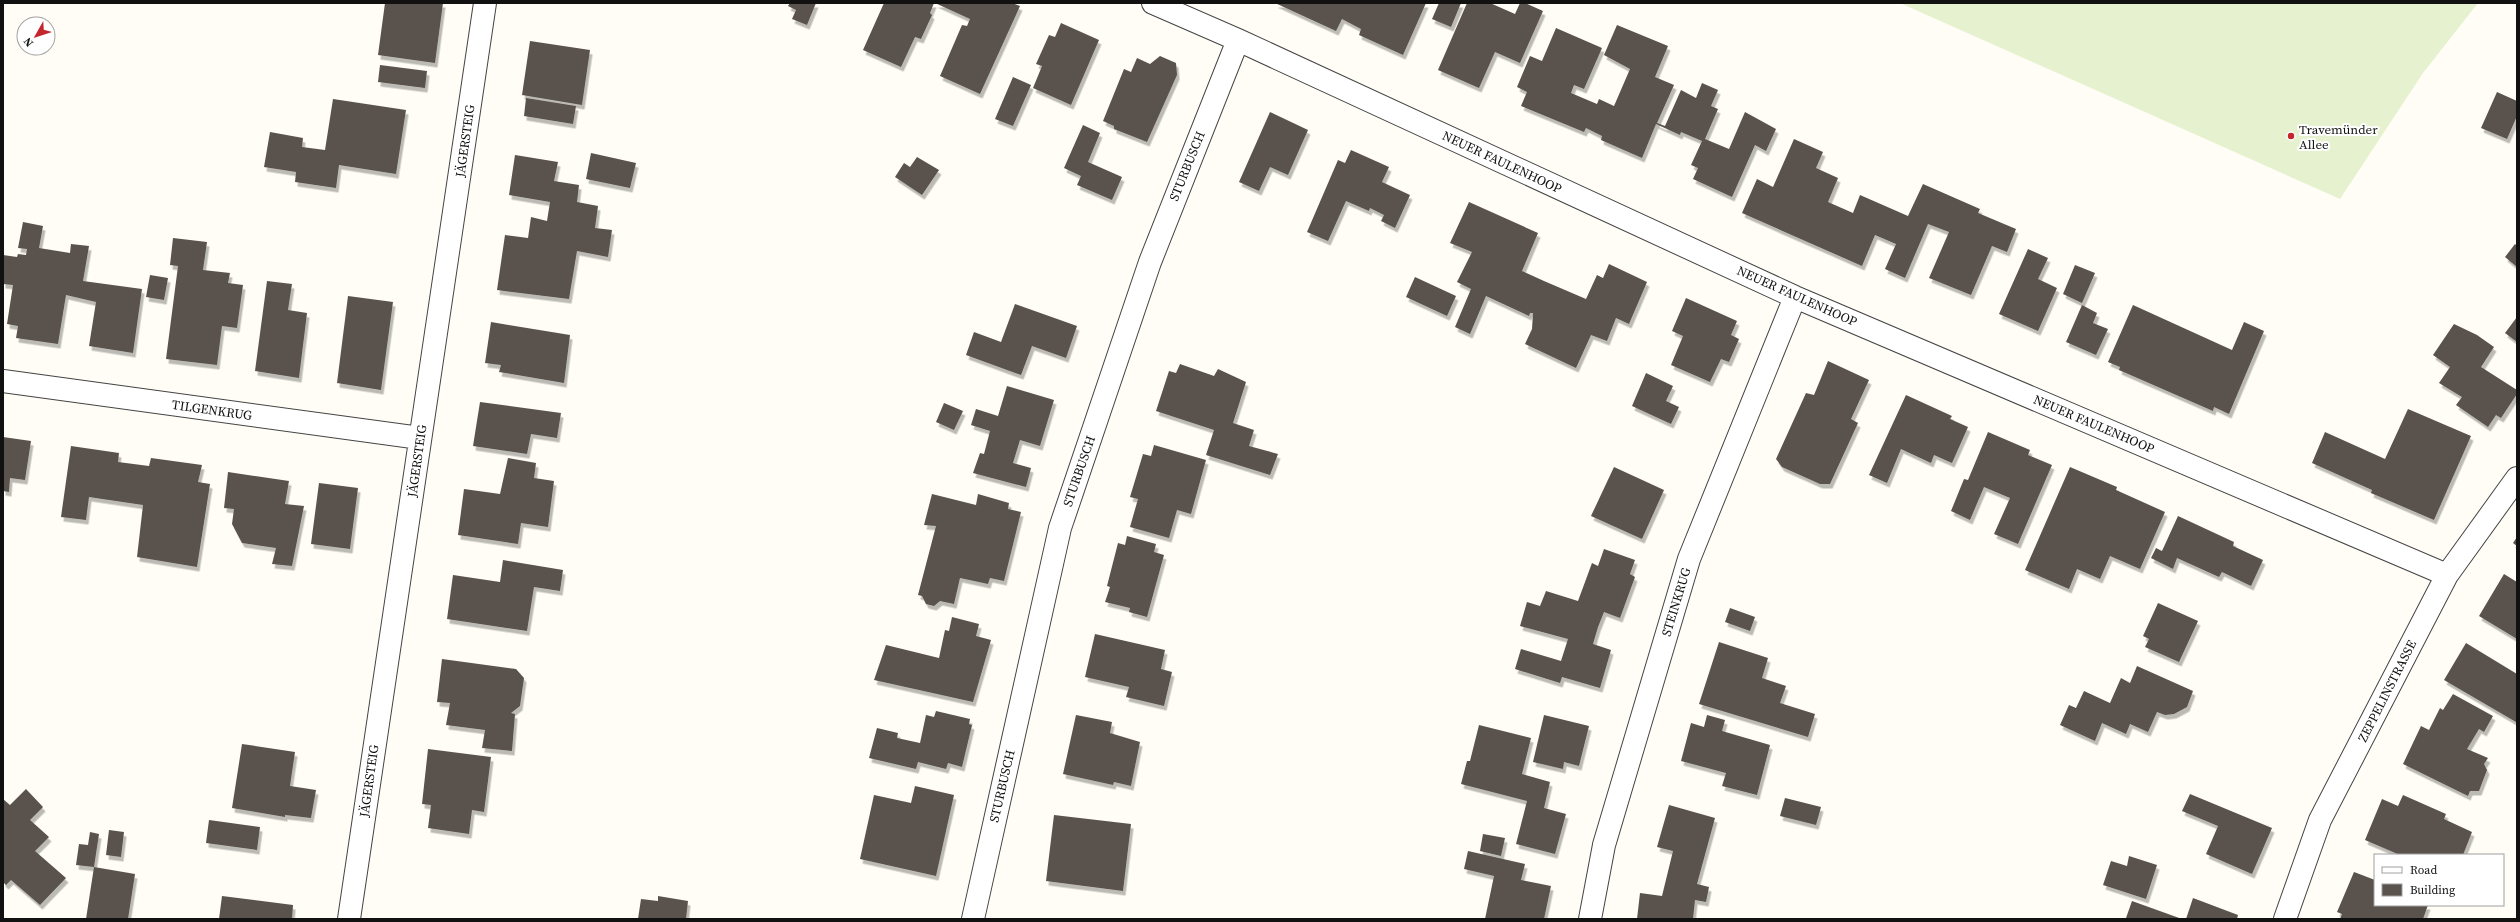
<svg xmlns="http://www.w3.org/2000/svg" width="2520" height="922" viewBox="0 0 2520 922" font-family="'Source Serif 4',serif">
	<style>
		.pitch { fill: #e6f2cf }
		.building { fill: #5a524d; filter: url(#shadow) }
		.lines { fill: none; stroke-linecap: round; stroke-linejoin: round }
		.minor-casing { stroke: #444; stroke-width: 24 }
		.minor { stroke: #fff; stroke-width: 22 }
		.poi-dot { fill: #c4262e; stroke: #fff; stroke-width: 1.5 }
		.labels { text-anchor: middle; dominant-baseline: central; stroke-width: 4; stroke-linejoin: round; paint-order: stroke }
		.poi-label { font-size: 13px; fill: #111; stroke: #fff; text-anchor: start }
		.street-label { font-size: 13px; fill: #111; stroke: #fff }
	</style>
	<defs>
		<filter id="shadow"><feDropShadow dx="2.5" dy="4.5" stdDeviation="0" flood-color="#0004"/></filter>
	</defs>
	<rect width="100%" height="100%" fill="#fffdf5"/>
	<path class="pitch" d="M 1900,3 L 2478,3 L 2423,73 L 2340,199 Z"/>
	<path class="building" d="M 385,3 L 443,3 L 435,63 L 378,55 Z
		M 790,3 L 816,3 L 807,25 L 792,19 L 796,10 L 788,6 Z
		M 884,3 L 934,3 L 930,13 L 932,15 L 921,39 L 915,37 L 901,67 L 863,50 Z
		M 935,3 L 1012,3 L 1020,6 L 980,94 L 940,76 L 962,25 L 967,26 L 970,19 Z
		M 1275,3 L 1426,3 L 1403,55 L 1359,35 L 1361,29 L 1342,19 L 1336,31 Z
		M 1439,3 L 1461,3 L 1451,27 L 1432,19 Z
		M 1467,3 L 1490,3 L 1515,14 L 1520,3 L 1525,3 L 1543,11 L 1520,63 L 1495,52 L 1479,88 L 1438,70 Z
		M 1061,23 L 1099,40 L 1071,105 L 1033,88 L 1042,66 L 1036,64 L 1049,35 L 1055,37 Z
		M 1617,25 L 1668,46 L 1655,77 L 1674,85 L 1657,123 L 1665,126 L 1681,90 L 1696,98 L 1702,83 L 1718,90 L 1711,106 L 1718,109 L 1705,139 L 1729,149 L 1745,112 L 1776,129 L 1766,151 L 1755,145 L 1732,197 L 1693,179 L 1698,168 L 1691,165 L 1702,141 L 1681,132 L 1680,135 L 1656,124 L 1642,158 L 1601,140 L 1602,136 L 1586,128 L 1584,132 L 1521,106 L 1527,92 L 1517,87 L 1530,56 L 1542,61 L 1556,28 L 1602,48 L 1584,89 L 1574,85 L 1571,93 L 1597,104 L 1599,99 L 1614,106 L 1630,69 L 1604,55 Z
		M 530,41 L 590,50 L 582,105 L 522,95 Z
		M 1160,56 L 1176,63 L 1177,75 L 1147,142 L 1114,129 L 1114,126 L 1103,121 L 1124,69 L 1131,72 L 1137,58 L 1150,64 Z
		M 380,65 L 427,71 L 425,88 L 378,82 Z
		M 1013,77 L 1031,85 L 1013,126 L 995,119 Z
		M 2497,92 L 2517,101 L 2517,116 L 2507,139 L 2481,128 Z
		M 526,98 L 576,106 L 573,124 L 524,116 Z
		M 333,99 L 406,110 L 396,174 L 339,165 L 336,188 L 295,182 L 296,172 L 264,167 L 270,132 L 303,138 L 302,147 L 325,150 Z
		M 1270,112 L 1308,130 L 1288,175 L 1270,167 L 1259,191 L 1239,182 Z
		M 1083,125 L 1100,133 L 1088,162 L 1122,177 L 1112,200 L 1077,185 L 1081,176 L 1064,168 Z
		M 1794,139 L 1823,152 L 1816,168 L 1838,178 L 1828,202 L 1853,213 L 1860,195 L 1908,216 L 1923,184 L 1980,209 L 1978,213 L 2016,229 L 2007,252 L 1992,246 L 1971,295 L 1929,278 L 1949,232 L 1928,224 L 1905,278 L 1885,269 L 1896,244 L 1875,235 L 1862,266 L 1742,213 L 1757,179 L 1773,187 Z
		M 1351,150 L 1389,167 L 1382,182 L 1410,195 L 1395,228 L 1381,221 L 1384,215 L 1370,208 L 1369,211 L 1346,201 L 1328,241 L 1307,232 L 1338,160 L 1345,163 Z
		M 591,153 L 636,163 L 630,188 L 586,179 Z
		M 515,155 L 558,162 L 554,181 L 579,185 L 577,202 L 598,206 L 595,228 L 612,230 L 608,257 L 577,251 L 569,299 L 497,290 L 505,235 L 528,238 L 531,217 L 547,221 L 550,202 L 509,195 Z
		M 917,157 L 939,170 L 922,195 L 895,177 L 904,163 L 910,167 Z
		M 1469,202 L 1538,233 L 1522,271 L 1544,281 L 1586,299 L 1597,275 L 1603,278 L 1609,264 L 1647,282 L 1629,324 L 1616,318 L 1607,341 L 1591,335 L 1576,368 L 1525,344 L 1532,329 L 1533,313 L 1530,313 L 1529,316 L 1486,296 L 1470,334 L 1455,327 L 1471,289 L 1457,282 L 1472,252 L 1450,243 Z
		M 23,222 L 43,226 L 39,248 L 70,253 L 71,244 L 89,246 L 83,281 L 142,289 L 133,353 L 89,346 L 96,302 L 66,295 L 58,344 L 16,338 L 18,326 L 7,324 L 13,285 L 3,284 L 3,255 L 17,257 L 18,254 L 26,255 L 27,249 L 18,248 Z
		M 173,238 L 207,242 L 203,270 L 230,273 L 228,283 L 243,285 L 237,328 L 222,326 L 217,365 L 166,359 L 178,266 L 170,265 Z
		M 2515,244 L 2517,246 L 2517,267 L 2505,257 Z
		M 2028,249 L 2048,258 L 2038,279 L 2057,288 L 2038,331 L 1999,314 Z
		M 2075,265 L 2095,273 L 2082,303 L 2063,294 Z
		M 150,275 L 168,278 L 164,300 L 146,297 Z
		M 1415,277 L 1456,296 L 1447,316 L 1406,297 Z
		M 267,281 L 292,284 L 288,310 L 307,313 L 299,378 L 255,371 Z
		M 348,296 L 393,302 L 381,390 L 337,383 Z
		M 1686,298 L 1737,321 L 1731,335 L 1739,339 L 1729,362 L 1721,359 L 1710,382 L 1671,365 L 1683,336 L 1672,331 Z
		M 1015,304 L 1077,326 L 1066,358 L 1032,346 L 1021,375 L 966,355 L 974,332 L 1001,342 Z
		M 2082,305 L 2097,313 L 2093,323 L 2108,329 L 2096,355 L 2066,342 Z
		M 2133,305 L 2232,350 L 2244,322 L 2264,331 L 2229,414 L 2214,407 L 2213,411 L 2119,370 L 2120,367 L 2108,362 Z
		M 2517,317 L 2517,342 L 2505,333 Z
		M 491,322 L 570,335 L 564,383 L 499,372 L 501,365 L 485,363 Z
		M 2454,324 L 2477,335 L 2494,347 L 2481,367 L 2517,390 L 2517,394 L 2501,418 L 2496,415 L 2488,427 L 2456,405 L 2462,397 L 2439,383 L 2450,367 L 2433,355 Z
		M 1828,361 L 1869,380 L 1851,419 L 1858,423 L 1830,484 L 1820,484 L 1782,467 L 1776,459 L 1806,393 L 1814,395 Z
		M 1180,364 L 1214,376 L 1218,369 L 1246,382 L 1233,423 L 1254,430 L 1249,446 L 1278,454 L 1270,475 L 1206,455 L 1214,430 L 1156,411 L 1169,371 L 1176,373 Z
		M 1646,373 L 1673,386 L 1666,401 L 1679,407 L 1671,424 L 1632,406 Z
		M 1007,386 L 1054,400 L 1040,446 L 1020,440 L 1013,463 L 1031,468 L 1026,487 L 973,473 L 980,453 L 984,454 L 990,431 L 971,425 L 976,409 L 998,416 Z
		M 1906,395 L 1952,416 L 1950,419 L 1968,427 L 1952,463 L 1934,455 L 1931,463 L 1901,449 L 1887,483 L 1869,475 Z
		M 480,402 L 561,413 L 557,438 L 531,434 L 527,454 L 473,446 Z
		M 944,403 L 963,411 L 954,430 L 936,422 Z
		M 2408,409 L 2471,436 L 2434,520 L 2371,493 L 2372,490 L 2312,463 L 2325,432 L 2385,459 Z
		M 1988,432 L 2030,450 L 2028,455 L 2052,465 L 2018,544 L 1994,534 L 2010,498 L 1984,487 L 1970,520 L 1951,511 L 1964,479 L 1968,480 Z
		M 3,437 L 31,441 L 25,480 L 10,478 L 9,492 L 3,491 Z
		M 1154,445 L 1206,460 L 1191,514 L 1177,510 L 1169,538 L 1130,527 L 1138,499 L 1130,497 L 1143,454 L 1151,456 Z
		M 71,446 L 119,453 L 118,462 L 149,466 L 151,458 L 202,465 L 198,482 L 210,484 L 197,567 L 137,557 L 143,505 L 89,497 L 86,520 L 61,517 Z
		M 508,458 L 536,463 L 534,478 L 554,481 L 548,527 L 521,523 L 518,544 L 458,535 L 464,489 L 500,494 Z
		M 1614,467 L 1664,490 L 1642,539 L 1591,516 Z
		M 2070,467 L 2117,487 L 2116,490 L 2165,512 L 2140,569 L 2110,556 L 2100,579 L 2077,569 L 2069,589 L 2025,570 Z
		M 228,472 L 289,481 L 285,504 L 304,506 L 292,566 L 272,564 L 276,548 L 242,543 L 232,524 L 234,509 L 224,508 Z
		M 319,483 L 358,488 L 350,549 L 311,544 Z
		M 932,494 L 976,505 L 978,494 L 1009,503 L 1008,509 L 1021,512 L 1004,581 L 990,578 L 988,584 L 960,578 L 954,604 L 940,601 L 934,606 L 926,604 L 922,596 L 918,595 L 936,526 L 924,525 Z
		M 2178,516 L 2234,542 L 2233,546 L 2263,560 L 2251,586 L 2222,572 L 2219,577 L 2177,558 L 2173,569 L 2151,558 L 2156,548 L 2162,551 Z
		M 1127,536 L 1156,544 L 1154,552 L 1164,555 L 1147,617 L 1129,612 L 1130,608 L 1105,602 L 1110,587 L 1107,586 L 1118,543 L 1125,545 Z
		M 2517,537 L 2517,546 L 2513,543 Z
		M 1604,549 L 1635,560 L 1630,574 L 1635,577 L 1620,618 L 1604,612 L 1598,627 L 1593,644 L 1611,650 L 1600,688 L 1562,677 L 1560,683 L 1515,669 L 1521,649 L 1561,661 L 1568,639 L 1520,626 L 1527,602 L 1540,606 L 1546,591 L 1578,601 L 1592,563 L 1598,566 Z
		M 503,560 L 563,570 L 560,591 L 534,587 L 527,631 L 447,619 L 453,575 L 500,582 Z
		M 2504,574 L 2517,582 L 2517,639 L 2479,616 Z
		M 2158,603 L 2198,621 L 2179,662 L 2145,647 L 2149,639 L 2143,636 Z
		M 1730,608 L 1755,617 L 1750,631 L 1725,622 Z
		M 952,617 L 979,624 L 976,636 L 991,640 L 973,702 L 874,680 L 886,645 L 939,658 L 945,630 L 949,631 Z
		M 1095,634 L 1165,650 L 1161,669 L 1172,672 L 1164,706 L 1126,697 L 1129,687 L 1085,677 Z
		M 1719,642 L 1768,658 L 1762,678 L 1786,686 L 1780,703 L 1815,714 L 1808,737 L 1699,704 Z
		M 2466,643 L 2517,674 L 2516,722 L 2444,680 Z
		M 442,659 L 516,669 L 524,678 L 520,706 L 511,713 L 515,714 L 512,751 L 482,748 L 485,730 L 446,725 L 450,703 L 437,702 Z
		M 2137,666 L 2193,691 L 2187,707 L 2174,714 L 2165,715 L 2157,712 L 2148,732 L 2130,724 L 2126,734 L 2102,723 L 2095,741 L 2060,725 L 2069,705 L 2076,708 L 2084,691 L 2110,703 L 2121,678 L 2130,683 Z
		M 2453,694 L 2493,716 L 2484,732 L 2479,729 L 2467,749 L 2488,758 L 2484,764 L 2487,770 L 2479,791 L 2470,791 L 2468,796 L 2403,764 L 2421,726 L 2429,730 L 2440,708 L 2443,710 Z
		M 936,711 L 970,719 L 969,724 L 972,725 L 962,767 L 948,763 L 946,769 L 918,762 L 916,769 L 869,758 L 877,728 L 898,733 L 897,738 L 920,743 L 926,715 L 934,717 Z
		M 1076,715 L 1112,722 L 1110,733 L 1140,742 L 1131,786 L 1114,782 L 1113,785 L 1063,774 Z
		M 1544,715 L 1589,726 L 1579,766 L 1564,762 L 1563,769 L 1533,762 Z
		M 1707,715 L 1725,720 L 1722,731 L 1770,745 L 1757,795 L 1722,786 L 1726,773 L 1681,761 L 1691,723 L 1704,727 Z
		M 1479,725 L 1531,738 L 1522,774 L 1550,782 L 1544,808 L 1566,814 L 1555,854 L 1516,844 L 1527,801 L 1461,784 L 1467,761 L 1470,761 Z
		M 242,744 L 295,752 L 290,786 L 316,790 L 311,818 L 285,815 L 285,817 L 232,808 Z
		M 428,749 L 491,757 L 484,812 L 472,810 L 469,834 L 428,828 L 431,805 L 422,804 Z
		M 915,786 L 954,795 L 936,876 L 860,859 L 874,795 L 911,803 Z
		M 26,789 L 43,807 L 30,820 L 49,837 L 35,851 L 66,878 L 40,905 L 11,880 L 6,885 L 3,882 L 3,799 L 10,805 Z
		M 2190,794 L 2272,828 L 2252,874 L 2206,854 L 2218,826 L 2182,811 Z
		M 2403,795 L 2446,814 L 2444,819 L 2472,832 L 2463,855 L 2400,855 L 2365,840 L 2382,799 L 2398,806 Z
		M 1785,798 L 1821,807 L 1816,825 L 1780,816 Z
		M 1669,805 L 1715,818 L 1697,884 L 1709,887 L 1706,902 L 1695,900 L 1693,919 L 1637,919 L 1640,893 L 1662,896 L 1673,851 L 1657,847 Z
		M 1054,815 L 1131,824 L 1123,891 L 1046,881 Z
		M 209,820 L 260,827 L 257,850 L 206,843 Z
		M 109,830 L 124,832 L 121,857 L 106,855 Z
		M 90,832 L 99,834 L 94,867 L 76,865 L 79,844 L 88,845 Z
		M 1483,834 L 1505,838 L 1501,856 L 1480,851 Z
		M 1468,851 L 1525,864 L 1521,880 L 1551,886 L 1544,919 L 1485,919 L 1494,876 L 1464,869 Z
		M 2129,856 L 2157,865 L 2146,899 L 2103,885 L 2111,861 L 2127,866 Z
		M 94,867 L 135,874 L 128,919 L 86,919 Z
		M 2354,872 L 2375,880 L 2375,905 L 2428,905 L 2423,919 L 2340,919 L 2342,914 L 2337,912 Z
		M 222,896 L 293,905 L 292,919 L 219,919 Z
		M 658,896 L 688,901 L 686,919 L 638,919 L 641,899 L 658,901 Z
		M 2193,898 L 2238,915 L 2237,919 L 2186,919 Z
		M 2132,901 L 2182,919 L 2128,919 L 2126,918 Z"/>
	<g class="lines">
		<g class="minor-casing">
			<path id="minor" d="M 1153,3 L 1238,40 L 1795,297 L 2447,575
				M 3,381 L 420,438
				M 349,919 L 485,3
				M 973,919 L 1060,528 L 1150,262 L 1238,40
				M 1590,919 L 1604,845 L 1689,559 L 1795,297
				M 2285,919 L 2320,820 L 2447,575 L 2517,478"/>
		</g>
		<use href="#minor" class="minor"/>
	</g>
	<circle class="poi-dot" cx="2291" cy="136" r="4"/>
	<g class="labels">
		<g class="poi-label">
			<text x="2299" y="129">Travemünder<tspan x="2299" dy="15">Allee</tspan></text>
		</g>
		<g class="street-label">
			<text transform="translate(465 141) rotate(-82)">JÄGERSTEIG</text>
			<text transform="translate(1502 162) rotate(25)">NEUER FAULENHOOP</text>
			<text transform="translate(1187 166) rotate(-68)">STURBUSCH</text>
			<text transform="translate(1797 296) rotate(24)">NEUER FAULENHOOP</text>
			<text transform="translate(212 410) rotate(8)">TILGENKRUG</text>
			<text transform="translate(2094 424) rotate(23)">NEUER FAULENHOOP</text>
			<text transform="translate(417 461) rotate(-82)">JÄGERSTEIG</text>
			<text transform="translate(1079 471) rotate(-71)">STURBUSCH</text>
			<text transform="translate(1676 602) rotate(-73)">STEINKRUG</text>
			<text transform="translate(2387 691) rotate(-63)">ZEPPELINSTRASSE</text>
			<text transform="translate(369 781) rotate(-82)">JÄGERSTEIG</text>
			<text transform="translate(1002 786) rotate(-77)">STURBUSCH</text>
		</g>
	</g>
	<rect width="2520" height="922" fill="none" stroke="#111111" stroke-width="8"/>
	<rect x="2374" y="854" width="130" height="52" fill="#ffffff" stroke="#a0a0a0"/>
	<rect x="2382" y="867" width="20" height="6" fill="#ffffff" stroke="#a0a0a0"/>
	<text x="2410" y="874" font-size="12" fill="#111111">Road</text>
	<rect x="2382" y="884" width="20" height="12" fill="#5a524d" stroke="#a0a0a0"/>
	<text x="2410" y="894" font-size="12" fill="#111111">Building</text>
	<g transform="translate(36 36) rotate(231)"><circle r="19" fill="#ffffff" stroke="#a0a0a0"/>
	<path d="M0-3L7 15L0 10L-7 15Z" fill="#c4262e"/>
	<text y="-6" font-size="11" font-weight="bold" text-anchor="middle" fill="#111111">N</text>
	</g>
</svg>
